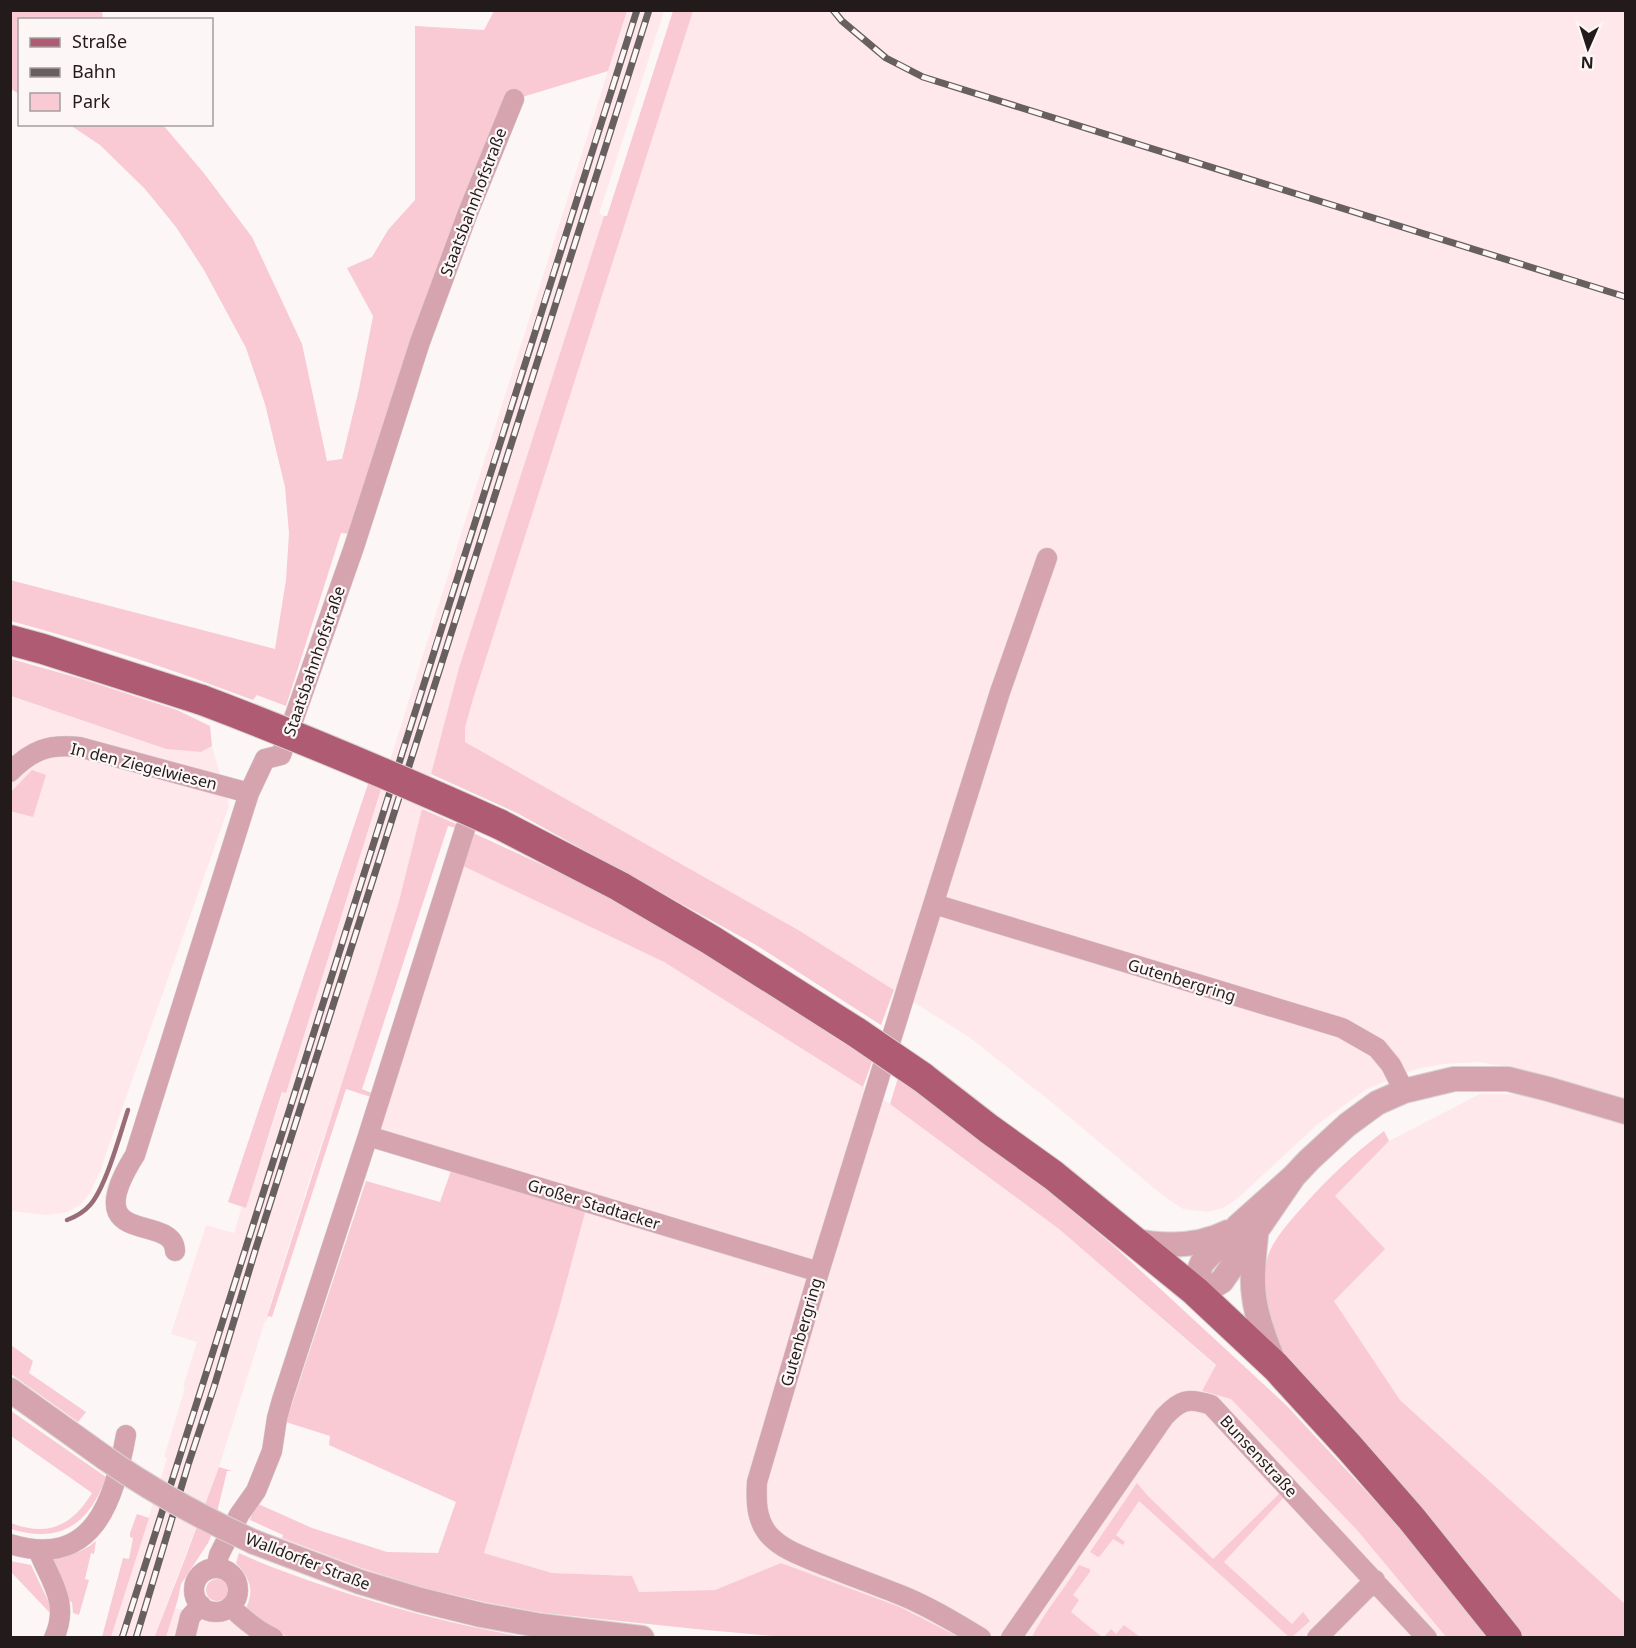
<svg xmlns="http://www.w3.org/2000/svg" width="1636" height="1648" viewBox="0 0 1636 1648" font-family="'Noto Sans',sans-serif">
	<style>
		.built { fill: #fee8ec }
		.green { fill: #f9c9d4 }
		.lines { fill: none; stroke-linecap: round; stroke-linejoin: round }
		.stream { stroke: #986d77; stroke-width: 4.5 }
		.minor-casing { stroke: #d9d3d4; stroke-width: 21 }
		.tertiary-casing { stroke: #d9d3d4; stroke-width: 26 }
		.primary-casing { stroke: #d9d3d4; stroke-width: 32 }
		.minor { stroke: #d5a4af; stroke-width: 20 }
		.tertiary { stroke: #d5a4af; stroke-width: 24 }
		.primary { stroke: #af5b73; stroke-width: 30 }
		.rail-casing { stroke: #675f60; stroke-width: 7 }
		.rail { stroke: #fcf6f7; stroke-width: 4.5; stroke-dasharray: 14; stroke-linecap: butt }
		.tertiary-bridge-casing { stroke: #d9d3d4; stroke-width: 26; stroke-linecap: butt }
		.primary-bridge-casing { stroke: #d9d3d4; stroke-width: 32; stroke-linecap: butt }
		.tertiary-bridge { stroke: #d5a4af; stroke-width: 24 }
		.primary-bridge { stroke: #af5b73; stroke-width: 30 }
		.labels { text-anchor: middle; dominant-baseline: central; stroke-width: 4.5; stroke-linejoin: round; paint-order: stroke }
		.street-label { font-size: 16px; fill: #231a1c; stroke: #fcf6f7 }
	</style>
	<rect width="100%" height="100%" fill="#fcf6f7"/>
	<path class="built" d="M 627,11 L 664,11 L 599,214 L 604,216 L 492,568 L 439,744 L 399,901 L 359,1033 L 313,1169 L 217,1473 L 154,1637 L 111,1638 L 167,1458 L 164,1457 L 185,1388 L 183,1387 L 197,1342 L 171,1334 L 206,1225 L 234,1233 L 242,1206 L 246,1208 L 283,1092 L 286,1093 L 454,556 Z
		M 693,11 L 1625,11 L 1625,1604 L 1400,1400 L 1334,1301 L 1335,1196 L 1389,1141 L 1480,1094 L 1598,1094 L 1504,1066 L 1478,1062 L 1443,1064 L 1416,1069 L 1367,1089 L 1319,1123 L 1238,1198 L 1223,1208 L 1207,1212 L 1183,1209 L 1162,1195 L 1055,1105 L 969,1037 L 800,931 L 465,742 L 465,729 L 473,699 Z
		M 10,696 L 166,749 L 201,752 L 212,746 L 229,806 L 100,1171 L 90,1193 L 81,1204 L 68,1212 L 47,1215 L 11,1211 Z
		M 459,864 L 664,962 L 890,1104 L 1059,1229 L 1216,1366 L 1202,1391 L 1231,1399 L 1357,1530 L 1446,1637 L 959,1637 L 900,1607 L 781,1563 L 715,1590 L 639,1592 L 631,1576 L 552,1573 L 484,1553 L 558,1313 L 586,1209 L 394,1151 L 378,1123 Z
		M 175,1608 L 240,1623 L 290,1637 L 166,1638 Z"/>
	<path class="green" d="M 11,10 L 102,11 L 103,19 L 20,20 L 19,94 L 11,89 Z
		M 494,11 L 627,11 L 608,71 L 519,98 L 352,534 L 341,533 L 286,706 L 257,695 L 253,700 C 174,670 93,643 11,621 L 10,580 L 275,649 L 286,580 L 289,533 L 285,487 L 265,404 L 246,348 L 204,270 L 176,227 L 145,189 L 100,145 L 70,125 L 163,125 L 203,172 L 252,237 L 302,344 L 327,461 L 342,459 L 359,389 L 373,316 L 347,268 L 372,257 L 388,230 L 415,200 L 415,26 L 484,30 Z
		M 673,11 L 693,11 L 473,699 L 465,728 L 465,742 L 800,931 L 894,990 L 881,1025 L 756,945 L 517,813 L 431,774 L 459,668 L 604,216 L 607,216 Z
		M 11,659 L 82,679 L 177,710 L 210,726 L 212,746 L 201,752 L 166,749 L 11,696 Z
		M 32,770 L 46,775 L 33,817 L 10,811 L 11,792 Z
		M 369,781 L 382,786 L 286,1093 L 282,1092 L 246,1208 L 228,1202 Z
		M 422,809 L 461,826 L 460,829 L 448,826 L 362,1089 L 374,1094 L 374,1098 L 346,1089 L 272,1317 L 268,1316 L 265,1323 L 376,977 L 399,901 Z
		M 471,832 L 610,896 L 717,957 L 872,1062 L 863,1087 L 664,962 L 459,864 Z
		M 898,1078 L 955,1117 L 1020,1167 L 1115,1247 L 1286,1405 L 1430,1560 L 1491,1637 L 1446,1637 L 1357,1530 L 1231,1399 L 1202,1391 L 1216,1365 L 1059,1229 L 890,1104 Z
		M 1384,1131 L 1389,1141 L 1335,1196 L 1385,1249 L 1334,1301 L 1400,1400 L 1625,1604 L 1625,1637 L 1520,1637 L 1363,1442 C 1339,1408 1305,1383 1281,1350 C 1277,1343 1265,1316 1264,1307 C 1261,1294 1264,1266 1269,1253 C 1275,1238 1287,1225 1298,1212 C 1324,1182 1352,1155 1384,1131 Z
		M 452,1168 L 586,1209 L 558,1313 L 484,1553 L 552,1573 L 632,1576 L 639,1592 L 715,1590 L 781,1563 L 900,1607 L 959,1637 L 795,1638 L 696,1629 L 544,1613 L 484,1602 L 424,1588 L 364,1569 L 282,1538 L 283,1535 L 250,1520 L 256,1503 L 312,1528 L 387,1552 L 438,1553 L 456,1502 L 329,1445 L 330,1436 L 286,1422 L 366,1181 L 440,1202 Z
		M 11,1345 L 33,1361 L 29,1373 L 86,1412 L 78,1422 L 11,1374 Z
		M 11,1411 L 106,1477 C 89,1525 60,1544 11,1529 L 11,1523 C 48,1537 72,1526 92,1493 L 11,1436 Z
		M 219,1467 L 232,1471 L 227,1471 L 217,1512 L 221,1513 L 208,1543 L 181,1584 L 178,1599 L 166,1637 L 154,1638 L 186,1556 Z
		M 1137,1483 L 1148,1496 L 1213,1559 L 1281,1492 L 1285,1496 L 1224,1562 L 1292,1624 L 1303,1612 L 1310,1621 L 1292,1637 L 1289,1637 L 1139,1501 L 1116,1535 L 1125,1542 L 1123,1545 L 1113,1539 L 1100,1556 L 1098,1557 L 1090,1552 Z
		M 137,1514 L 149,1518 L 111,1637 L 102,1637 L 123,1558 L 129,1559 L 133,1538 L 130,1537 L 130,1533 Z
		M 96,1541 L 94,1554 L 91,1553 L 85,1579 L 89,1580 L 79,1615 L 73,1613 L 72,1602 L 67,1601 L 48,1557 C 68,1556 80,1554 96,1541 Z
		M 239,1553 C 267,1566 296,1576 325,1586 C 390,1608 456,1625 524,1637 L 290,1637 L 240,1623 C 252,1595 257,1587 236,1563 Z
		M 10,1561 L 31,1565 L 53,1611 L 50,1613 L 11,1572 Z
		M 1079,1565 L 1090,1569 L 1090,1572 L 1073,1595 L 1079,1600 L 1071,1612 L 1102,1637 L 1032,1637 C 1044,1612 1064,1590 1079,1565 Z
		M206 1590a11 11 0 1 1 22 0a11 11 0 1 1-22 0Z
		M 1124,1625 L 1140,1637 L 1104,1637 L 1111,1629 L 1116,1634 Z"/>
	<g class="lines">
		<path class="stream" d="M 67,1220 C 75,1217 84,1212 90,1205 C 106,1187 120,1134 128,1110"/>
		<g class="minor-casing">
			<path id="minor" d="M 10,772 C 32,750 48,744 79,747 L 249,793
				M 934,904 L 1342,1028 L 1377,1048 L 1391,1065 L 1404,1091
				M 368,1136 L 819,1272
				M 175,1251 C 174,1211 75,1251 135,1155 L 249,793 L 265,759 L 281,755 L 354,547 L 420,342 L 467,215 L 514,99
				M 10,1544 C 94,1570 114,1500 126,1435
				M 38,1550 C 51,1582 70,1603 54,1638
				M 216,1568 L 219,1555 L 239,1515 L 256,1491 L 272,1451 L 277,1418 L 282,1400 L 368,1136 L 465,829
				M194 1590a22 22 0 1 1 44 0a22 22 0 1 1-44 0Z
				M 231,1607 C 244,1620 256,1630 273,1638
				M 185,1638 L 190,1617 L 201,1605
				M 981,1638 C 956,1623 930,1607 903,1596 C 876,1585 848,1575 821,1564 C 802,1556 783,1550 769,1535 C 756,1520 756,1501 757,1482 L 819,1272 L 911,975 L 1000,692 L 1047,558
				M 1011,1638 L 1164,1417 C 1180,1400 1188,1397 1211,1405 L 1427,1638
				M 1317,1638 L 1375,1580"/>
		</g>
		<g class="tertiary-casing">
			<path id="tertiary" d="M 1294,1176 L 1222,1281 L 1214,1286 L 1195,1291 L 1196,1278 L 1202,1263 L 1238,1226 L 1294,1176 L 1309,1160 L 1347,1125 L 1377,1103 L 1404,1091 L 1454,1079 L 1508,1079 L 1548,1089 L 1626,1112
				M 1256,1236 C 1254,1256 1251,1277 1254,1297 C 1257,1320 1267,1344 1275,1365
				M 1131,1240 C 1164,1247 1198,1247 1228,1232
				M 10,1390 L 105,1458
				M 254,1542 L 360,1582 L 420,1600 L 481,1615 L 542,1626 L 642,1638"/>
		</g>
		<g class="primary-casing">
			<path id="primary" d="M 10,640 L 43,649 L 202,700
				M 499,824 L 619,886 L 711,940 L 856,1032
				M 922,1077 L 989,1129 L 1053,1175 L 1195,1291 L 1276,1367 L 1349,1447 L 1411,1518 L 1507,1638"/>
		</g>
		<use href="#minor" class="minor"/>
		<use href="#tertiary" class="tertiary"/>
		<use href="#primary" class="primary"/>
		<g class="rail-casing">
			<path id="rail" d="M 833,10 L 842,21 L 886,58 L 923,77 L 1626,297
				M 122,1638 C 295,1096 464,553 637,10
				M 136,1638 L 188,1465 L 214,1387 L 255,1251 L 649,10"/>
		</g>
		<use href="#rail" class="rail"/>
		<g class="tertiary-bridge-casing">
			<path id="tertiary-bridge" d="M 105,1458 C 152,1491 202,1518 254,1542"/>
		</g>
		<g class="primary-bridge-casing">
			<path id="primary-bridge" d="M 202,700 C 303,738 401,780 499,824
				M 856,1032 L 922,1077"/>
		</g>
		<use href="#tertiary-bridge" class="tertiary-bridge"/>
		<use href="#primary-bridge" class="primary-bridge"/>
	</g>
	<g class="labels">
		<g class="street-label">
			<text transform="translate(473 202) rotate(-69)">Staatsbahnhofstraße</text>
			<text transform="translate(314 661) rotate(-71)">Staatsbahnhofstraße</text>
			<text transform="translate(144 766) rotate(14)">In den Ziegelwiesen</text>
			<text transform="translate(1182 980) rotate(17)">Gutenbergring</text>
			<text transform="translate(594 1204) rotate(17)">Großer Stadtacker</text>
			<text transform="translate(801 1332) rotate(-74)">Gutenbergring</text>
			<text transform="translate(1259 1456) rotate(47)">Bunsenstraße</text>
			<text transform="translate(308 1561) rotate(21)">Walldorfer Straße</text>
		</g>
	</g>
	<rect width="1636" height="1648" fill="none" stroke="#231a1c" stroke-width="24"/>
	<rect x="18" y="18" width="195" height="108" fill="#fcf6f7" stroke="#a59e9f" stroke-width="1.5"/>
	<rect x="30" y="38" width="30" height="9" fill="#af5b73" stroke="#a59e9f" stroke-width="1.5"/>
	<text x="72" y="48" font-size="18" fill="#231a1c">Straße</text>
	<rect x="30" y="68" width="30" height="9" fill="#675f60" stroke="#a59e9f" stroke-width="1.5"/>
	<text x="72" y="78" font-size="18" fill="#231a1c">Bahn</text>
	<rect x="30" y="93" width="30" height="18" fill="#f9c9d4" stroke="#a59e9f" stroke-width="1.5"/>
	<text x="72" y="108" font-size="18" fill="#231a1c">Park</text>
	<g transform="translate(1588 48) rotate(183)" stroke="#fcf6f7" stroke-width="4.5" paint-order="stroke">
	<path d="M0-4.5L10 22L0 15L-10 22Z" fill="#231a1c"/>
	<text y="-9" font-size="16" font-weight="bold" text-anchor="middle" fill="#231a1c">N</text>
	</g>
</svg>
